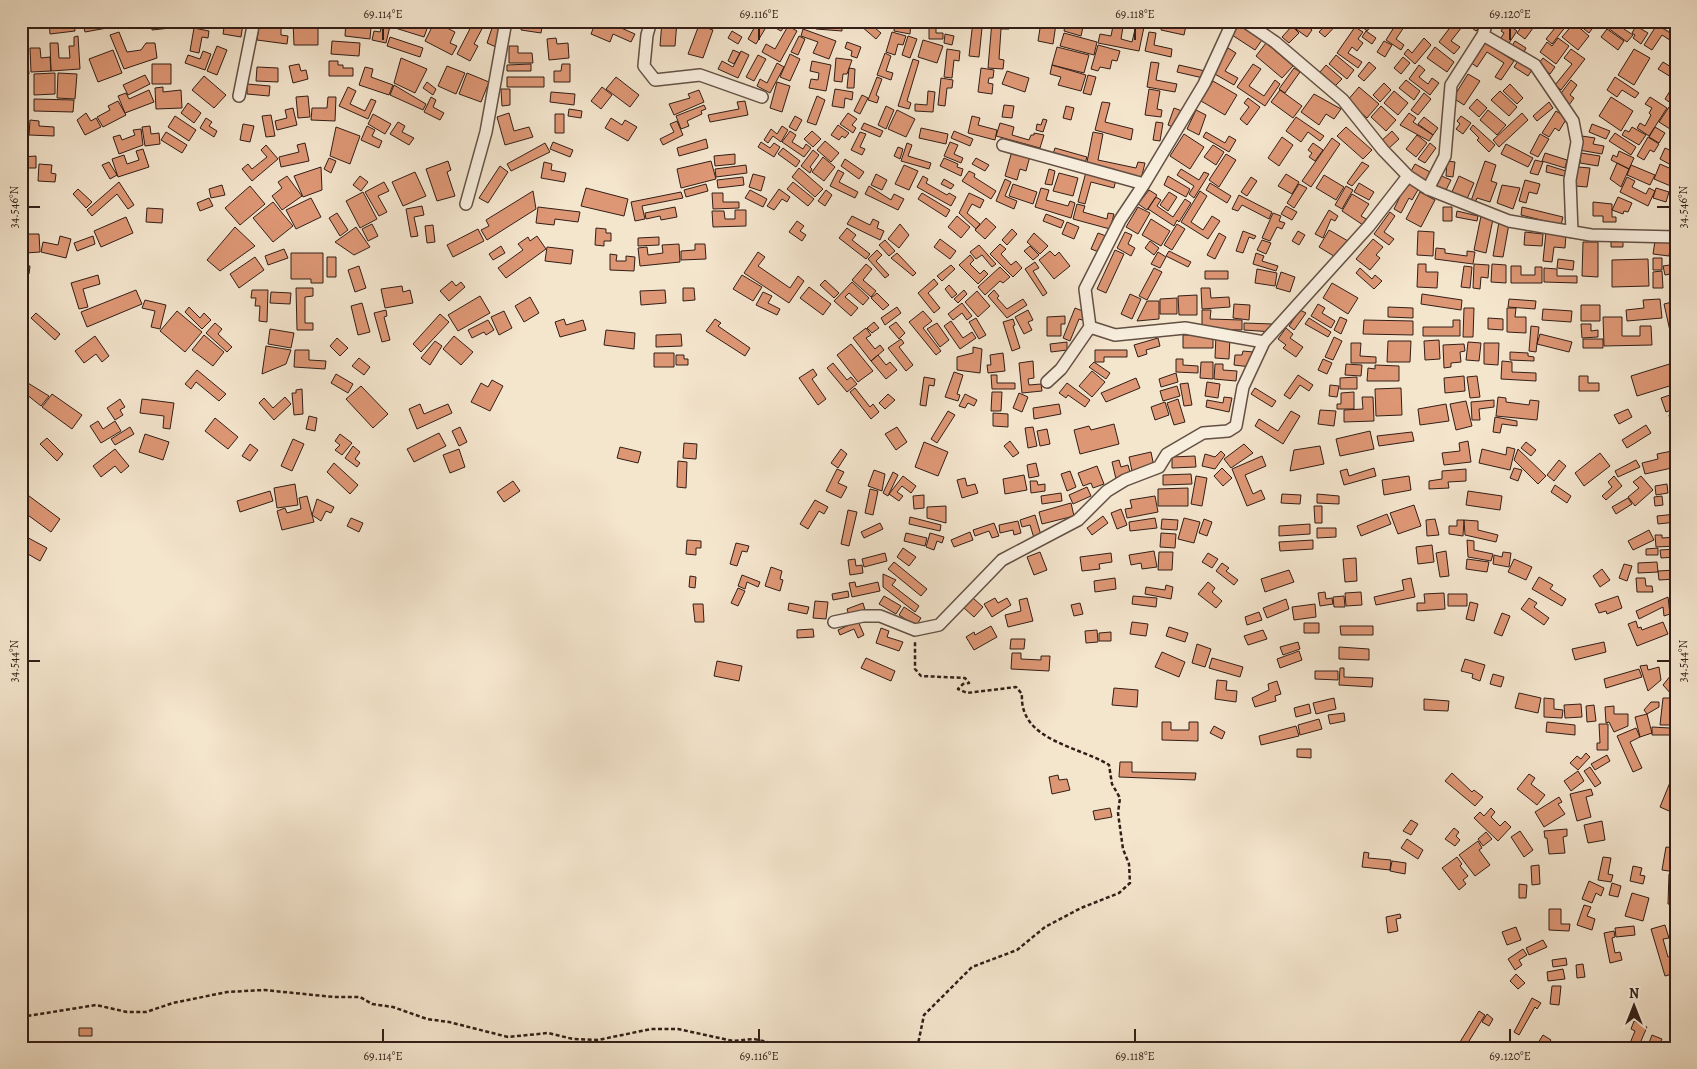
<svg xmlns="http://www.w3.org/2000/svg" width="1697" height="1069" viewBox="0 0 1697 1069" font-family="Alegreya,serif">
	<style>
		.building { fill: #de9775; stroke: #331e17 }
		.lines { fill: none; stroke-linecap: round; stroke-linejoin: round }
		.minor-casing { stroke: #635044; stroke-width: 14 }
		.path { stroke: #331e17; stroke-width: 2.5; stroke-dasharray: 4 2.5; stroke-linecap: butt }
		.minor { stroke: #f8eede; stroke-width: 11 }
		.ticks { fill: none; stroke: #331e17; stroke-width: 2 }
		.neatline { fill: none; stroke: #331e17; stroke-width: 2 }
		.ticks-label { font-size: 12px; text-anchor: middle; fill: #331e17 }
	</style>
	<rect width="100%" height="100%" fill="#f4e5cd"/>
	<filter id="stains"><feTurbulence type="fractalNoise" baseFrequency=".004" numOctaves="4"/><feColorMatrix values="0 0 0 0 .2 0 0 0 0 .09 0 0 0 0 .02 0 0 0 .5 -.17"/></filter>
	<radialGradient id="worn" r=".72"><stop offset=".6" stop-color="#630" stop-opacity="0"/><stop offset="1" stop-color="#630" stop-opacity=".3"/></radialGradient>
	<path class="building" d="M 49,21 L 74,21 L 75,31 L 50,34 Z
		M 82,21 L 106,21 L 107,28 L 85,32 Z
		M 120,21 L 139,21 L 140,27 L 121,28 Z
		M 151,21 L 188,21 L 189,26 L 152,30 Z
		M 225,21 L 243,24 L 241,37 L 223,34 Z
		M 293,21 L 318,21 L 318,45 L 294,45 Z
		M 346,21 L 363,21 L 363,26 L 371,27 L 370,39 L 345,36 Z
		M 394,21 L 414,21 L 428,26 L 424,37 L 392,27 Z
		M 435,21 L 445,21 L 443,26 L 455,32 L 450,43 L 457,46 L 452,55 L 425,41 Z
		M 474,21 L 485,23 L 474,44 L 478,46 L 470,61 L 457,54 Z
		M 523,21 L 543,21 L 541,33 L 521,30 Z
		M 596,21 L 605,21 L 635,34 L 631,42 L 613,34 L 610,42 L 591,34 Z
		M 662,21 L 677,21 L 675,46 L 660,46 Z
		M 758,21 L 777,21 L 785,26 L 781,31 L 768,24 L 756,44 L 748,39 Z
		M 817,21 L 842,21 L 842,31 L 816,29 Z
		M 865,21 L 872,21 L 870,24 L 881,33 L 876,39 L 861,26 Z
		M 895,21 L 911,21 L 910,34 L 894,31 Z
		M 929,21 L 936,21 L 936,33 L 943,33 L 943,39 L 929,39 Z
		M 973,21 L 989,21 L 988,28 L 982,28 L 979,57 L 969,56 Z
		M 992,21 L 1010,21 L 1009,29 L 1001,29 L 999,59 L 1004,60 L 1003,69 L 988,68 Z
		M 1066,21 L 1076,21 L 1075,25 L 1083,27 L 1081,36 L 1064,31 Z
		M 1114,21 L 1124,21 L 1121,39 L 1132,42 L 1136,25 L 1144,27 L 1139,51 L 1098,43 L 1100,34 L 1111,36 Z
		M 1163,21 L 1178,24 L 1179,21 L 1187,21 L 1184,35 L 1161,30 Z
		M 1297,21 L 1309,21 L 1306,25 L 1312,30 L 1307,37 L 1293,27 Z
		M 1329,21 L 1340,21 L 1325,37 L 1319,32 Z
		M 1362,21 L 1369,21 L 1372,25 L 1367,31 L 1359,24 Z
		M 1398,21 L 1406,24 L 1396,39 L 1404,45 L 1401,50 L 1386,40 Z
		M 1455,21 L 1475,21 L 1481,26 L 1476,31 L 1465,23 L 1451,41 L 1460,47 L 1454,54 L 1439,42 Z
		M 1526,21 L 1536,24 L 1525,39 L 1517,33 Z
		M 1557,21 L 1570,21 L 1552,44 L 1546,39 L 1559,23 Z
		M 1574,21 L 1598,21 L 1589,33 Z
		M 1613,21 L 1623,21 L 1627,25 L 1624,29 L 1633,35 L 1627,42 L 1608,28 Z
		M 494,22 L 504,25 L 496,47 L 487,43 Z
		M 1041,22 L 1056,24 L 1053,44 L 1038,41 Z
		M 1506,23 L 1517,31 L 1507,46 L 1499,41 L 1504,33 L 1501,31 Z
		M 1574,23 L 1589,36 L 1578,50 L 1562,37 Z
		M 1658,23 L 1676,35 L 1676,44 L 1662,35 L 1652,50 L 1644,45 Z
		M 382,24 L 390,26 L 386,43 L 372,40 L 374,31 L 380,32 Z
		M 259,25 L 281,28 L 281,35 L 288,36 L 287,44 L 257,40 Z
		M 699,25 L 713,30 L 703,58 L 688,54 Z
		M 1239,25 L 1262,40 L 1255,50 L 1232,35 Z
		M 788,26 L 797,31 L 780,62 L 762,52 L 766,44 L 775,49 Z
		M 1292,26 L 1299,33 L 1289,43 L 1282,37 Z
		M 1636,26 L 1648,33 L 1641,44 L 1633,38 L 1635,35 L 1632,33 Z
		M 1355,27 L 1363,32 L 1358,39 L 1363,43 L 1357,51 L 1352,47 L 1348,53 L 1362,62 L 1358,68 L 1337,53 Z
		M 194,28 L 209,31 L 208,38 L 202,37 L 199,53 L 190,51 Z
		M 803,29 L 836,41 L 829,59 L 813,53 L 818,42 L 801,36 Z
		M 1607,29 L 1624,41 L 1618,50 L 1601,37 Z
		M 732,31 L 742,37 L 738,44 L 728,38 Z
		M 1366,31 L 1376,38 L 1372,44 L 1362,37 Z
		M 119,32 L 127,52 L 141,50 L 146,43 L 155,43 L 157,58 L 124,69 L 110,35 Z
		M 892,32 L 906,36 L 903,45 L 898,44 L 895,55 L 886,52 Z
		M 1149,32 L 1156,33 L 1154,45 L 1172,49 L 1171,57 L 1145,51 Z
		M 1064,33 L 1097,42 L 1094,55 L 1060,46 Z
		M 945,34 L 954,36 L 952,45 L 944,43 Z
		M 78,36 L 80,69 L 51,71 L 50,43 L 58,43 L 59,58 L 70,58 L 69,46 L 74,46 L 74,37 Z
		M 799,36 L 805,39 L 798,55 L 791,52 Z
		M 908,36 L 917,39 L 910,58 L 902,55 Z
		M 390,37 L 423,48 L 420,57 L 387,46 Z
		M 556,38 L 557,44 L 568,43 L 569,58 L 549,60 L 547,39 Z
		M 1424,38 L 1431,45 L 1415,64 L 1404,54 L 1408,49 L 1412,53 Z
		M 1558,38 L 1569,46 L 1556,64 L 1540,52 L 1547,42 L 1552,46 Z
		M 923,40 L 943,46 L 937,63 L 918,57 Z
		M 332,41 L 360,43 L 359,56 L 331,54 Z
		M 1384,41 L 1392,45 L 1385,57 L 1377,52 Z
		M 1483,41 L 1514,61 L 1501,80 L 1495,77 L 1504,63 L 1487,52 L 1477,67 L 1470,62 Z
		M 1515,41 L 1526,48 L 1522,56 L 1510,49 Z
		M 847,42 L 861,47 L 857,58 L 851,56 L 852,51 L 845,48 Z
		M 1266,43 L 1293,66 L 1282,78 L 1256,56 Z
		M 1098,45 L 1120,51 L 1117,61 L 1112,60 L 1110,69 L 1100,67 L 1098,71 L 1091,69 Z
		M 217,46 L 227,50 L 217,75 L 207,71 Z
		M 509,46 L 518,46 L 518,53 L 532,53 L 533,63 L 509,63 Z
		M 1057,47 L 1089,55 L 1084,73 L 1052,65 Z
		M 1435,47 L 1454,62 L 1447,72 L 1427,58 Z
		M 30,48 L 40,48 L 41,58 L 50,57 L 51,71 L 31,72 Z
		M 1228,48 L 1236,53 L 1225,71 L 1238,78 L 1234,85 L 1213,73 Z
		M 947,49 L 960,51 L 959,61 L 954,60 L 952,78 L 944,77 Z
		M 1571,49 L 1585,59 L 1561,90 L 1555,85 L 1572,64 L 1564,58 Z
		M 1634,49 L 1650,58 L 1634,85 L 1618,75 Z
		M 113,50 L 122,73 L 98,82 L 89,59 Z
		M 733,50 L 740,53 L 734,64 L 728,61 Z
		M 203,51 L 211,54 L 205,70 L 185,63 L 188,55 L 200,59 Z
		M 741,51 L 749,55 L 738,78 L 718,69 L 722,61 L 733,67 Z
		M 885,53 L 891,56 L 886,71 L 893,73 L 891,80 L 877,75 Z
		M 21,54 L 27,54 L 29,74 L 21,75 Z
		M 790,54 L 800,59 L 790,81 L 780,77 Z
		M 758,55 L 766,59 L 754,81 L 746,77 Z
		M 1336,55 L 1354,70 L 1347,79 L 1329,64 Z
		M 1403,57 L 1410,63 L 1401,74 L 1394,68 Z
		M 401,58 L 427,69 L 415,93 L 394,83 Z
		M 836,58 L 852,60 L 847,74 L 843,74 L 842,82 L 834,81 Z
		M 1543,58 L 1555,67 L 1550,74 L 1538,64 Z
		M 913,59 L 919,61 L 907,101 L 911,103 L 909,109 L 898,106 Z
		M 329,61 L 338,61 L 338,65 L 343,65 L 343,68 L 353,68 L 353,76 L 329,76 Z
		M 812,61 L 831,65 L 826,91 L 809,88 L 811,79 L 818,80 L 819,73 L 810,71 Z
		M 1518,61 L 1532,70 L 1528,76 L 1514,67 Z
		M 1151,62 L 1159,63 L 1156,80 L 1177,84 L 1175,92 L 1147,87 Z
		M 1369,62 L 1376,68 L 1364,81 L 1358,76 Z
		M 1663,62 L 1676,70 L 1676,80 L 1658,69 Z
		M 777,63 L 784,67 L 770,93 L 757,86 L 760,79 L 767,83 Z
		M 152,64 L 171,64 L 171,84 L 152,84 Z
		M 299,64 L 301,71 L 306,70 L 308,79 L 293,83 L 289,66 Z
		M 531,64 L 531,71 L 507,71 L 507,65 Z
		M 562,64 L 570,64 L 570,82 L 554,82 L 554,71 L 561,71 Z
		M 1253,64 L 1261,69 L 1249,86 L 1264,96 L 1275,80 L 1280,84 L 1265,106 L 1237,87 Z
		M 1052,65 L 1086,75 L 1081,91 L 1058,85 L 1061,77 L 1050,74 Z
		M 1179,65 L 1205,71 L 1203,78 L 1177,72 Z
		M 1326,65 L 1342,79 L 1335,86 L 1320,72 Z
		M 1419,65 L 1425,70 L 1419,77 L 1428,84 L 1432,78 L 1439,83 L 1430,95 L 1409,79 Z
		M 447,66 L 465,73 L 456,94 L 438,86 Z
		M 257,67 L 278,68 L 278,82 L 256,81 Z
		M 365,67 L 373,69 L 371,77 L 393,85 L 389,95 L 359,85 Z
		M 849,68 L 855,69 L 854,88 L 847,88 Z
		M 981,68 L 994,70 L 993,78 L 989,78 L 988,83 L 993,84 L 992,94 L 978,92 Z
		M 1294,68 L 1300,72 L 1285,93 L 1279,89 Z
		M 1007,71 L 1029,78 L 1025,92 L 1002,84 Z
		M 55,73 L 55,94 L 34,95 L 34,74 Z
		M 58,73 L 77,74 L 75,99 L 57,98 Z
		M 467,73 L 489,82 L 481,102 L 459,94 Z
		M 1468,74 L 1480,81 L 1464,105 L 1453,98 Z
		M 145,75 L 150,84 L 128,95 L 123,85 Z
		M 1088,75 L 1096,77 L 1091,95 L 1083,93 Z
		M 204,76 L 226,95 L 214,108 L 192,90 Z
		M 507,77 L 544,77 L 544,87 L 507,87 Z
		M 616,77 L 639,95 L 630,107 L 606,89 Z
		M 877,77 L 882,79 L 876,95 L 879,97 L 877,103 L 868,100 Z
		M 1615,77 L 1639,93 L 1635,98 L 1622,90 L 1617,97 L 1607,90 Z
		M 941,78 L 953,80 L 952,88 L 947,88 L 945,106 L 938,105 Z
		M 1406,80 L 1420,91 L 1414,100 L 1399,88 Z
		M 1571,80 L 1577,85 L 1570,95 L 1574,98 L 1569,105 L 1559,96 Z
		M 1213,81 L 1237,95 L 1225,115 L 1201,101 Z
		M 427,82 L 436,89 L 433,95 L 423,88 Z
		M 777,82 L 790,86 L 782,112 L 770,108 Z
		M 1384,83 L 1391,90 L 1380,102 L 1373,95 Z
		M 1675,83 L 1676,99 L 1672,104 L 1665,99 Z
		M 247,84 L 270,86 L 269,96 L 247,94 Z
		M 1510,84 L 1523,98 L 1517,104 L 1503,91 Z
		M 394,85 L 426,104 L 423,110 L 390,95 Z
		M 163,87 L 163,92 L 181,90 L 182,108 L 156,109 L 155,88 Z
		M 348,87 L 356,91 L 350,104 L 365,111 L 371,99 L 376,101 L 368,119 L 339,106 Z
		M 602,87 L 612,95 L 601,109 L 591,101 Z
		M 1359,87 L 1379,104 L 1367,118 L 1347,101 Z
		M 501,89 L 510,89 L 510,105 L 502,106 Z
		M 835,89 L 853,92 L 852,100 L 845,98 L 844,108 L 832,106 Z
		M 1149,89 L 1160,91 L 1157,109 L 1162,110 L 1161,117 L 1145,115 Z
		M 149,90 L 154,102 L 125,113 L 118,96 L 126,93 L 129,99 Z
		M 699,90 L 704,102 L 674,115 L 669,104 L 690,98 L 688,94 Z
		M 1280,90 L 1302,106 L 1293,118 L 1271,102 Z
		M 928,91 L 935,92 L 933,112 L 915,111 L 915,104 L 927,105 Z
		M 1394,91 L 1408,103 L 1398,115 L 1384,103 Z
		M 1500,91 L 1517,107 L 1509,116 L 1491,100 Z
		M 551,92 L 575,94 L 574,105 L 550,102 Z
		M 1424,93 L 1431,99 L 1418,115 L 1411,110 Z
		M 1314,94 L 1341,109 L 1334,119 L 1326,114 L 1319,125 L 1301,112 Z
		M 862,95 L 868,98 L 860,114 L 854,111 Z
		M 308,96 L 310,117 L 298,118 L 296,97 Z
		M 817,96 L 825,100 L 816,125 L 807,122 Z
		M 328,97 L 336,97 L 335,121 L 311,120 L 312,108 L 327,108 Z
		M 431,97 L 436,100 L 433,107 L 444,113 L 440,120 L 424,112 Z
		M 1611,97 L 1633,111 L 1621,131 L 1599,116 Z
		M 1650,97 L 1667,108 L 1649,136 L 1637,128 L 1640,123 L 1645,126 L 1651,115 L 1649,113 L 1652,108 L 1645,104 Z
		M 1248,98 L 1260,107 L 1247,125 L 1240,119 L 1249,107 L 1244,103 Z
		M 34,99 L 74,100 L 73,112 L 34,111 Z
		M 1477,99 L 1487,108 L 1479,117 L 1469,108 Z
		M 118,101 L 126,115 L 103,127 L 97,117 L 110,110 L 108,106 Z
		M 745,101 L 748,115 L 710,122 L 708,115 L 739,109 L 737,102 Z
		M 1102,102 L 1110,103 L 1105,122 L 1133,129 L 1131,140 L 1095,130 Z
		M 1549,102 L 1553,108 L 1537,121 L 1533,116 Z
		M 188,103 L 201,113 L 194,123 L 181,113 Z
		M 704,105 L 706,109 L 701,111 L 702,114 L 687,121 L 689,126 L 681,129 L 676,116 Z
		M 1004,105 L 1014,106 L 1012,118 L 1002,117 Z
		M 886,106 L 894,110 L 886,129 L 878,125 Z
		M 1066,106 L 1074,108 L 1071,120 L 1063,118 Z
		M 1381,106 L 1396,120 L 1386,131 L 1371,117 Z
		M 1669,107 L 1676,111 L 1676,120 L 1670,129 L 1659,122 Z
		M 293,108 L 297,125 L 277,130 L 275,121 L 287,118 L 285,110 Z
		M 1174,108 L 1182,111 L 1175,128 L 1168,125 Z
		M 569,109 L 582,111 L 581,118 L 568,116 Z
		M 897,110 L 915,119 L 906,137 L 888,129 Z
		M 1196,110 L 1206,115 L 1199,135 L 1187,129 Z
		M 1488,110 L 1506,125 L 1497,135 L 1480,120 Z
		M 1556,111 L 1567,118 L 1559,131 L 1555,128 L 1549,137 L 1542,133 Z
		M 86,113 L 91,121 L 96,118 L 101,127 L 85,135 L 77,120 Z
		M 509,113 L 514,131 L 529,127 L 533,137 L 505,145 L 497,117 Z
		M 848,113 L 857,119 L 852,125 L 856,128 L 853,133 L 840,124 Z
		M 1409,113 L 1416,118 L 1413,122 L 1433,135 L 1429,141 L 1400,125 Z
		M 1522,113 L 1528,120 L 1499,147 L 1493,140 Z
		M 373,114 L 391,124 L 385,134 L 368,124 Z
		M 555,114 L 564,114 L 564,133 L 555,133 Z
		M 271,115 L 275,136 L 266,137 L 262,116 Z
		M 175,116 L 196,130 L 189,141 L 168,127 Z
		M 795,116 L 802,120 L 796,131 L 789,127 Z
		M 972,116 L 980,118 L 978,125 L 997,130 L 995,140 L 968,133 Z
		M 1461,116 L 1471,123 L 1463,134 L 1456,129 L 1460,124 L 1457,121 Z
		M 1296,117 L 1324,136 L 1320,141 L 1308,132 L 1301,142 L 1286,131 Z
		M 1424,117 L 1438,128 L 1433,135 L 1418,124 Z
		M 206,118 L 212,122 L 209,126 L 217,131 L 214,137 L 200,128 Z
		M 611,118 L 622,125 L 625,120 L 637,127 L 628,141 L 605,128 Z
		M 1043,119 L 1047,120 L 1043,132 L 1036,130 L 1037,124 L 1041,125 Z
		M 30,120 L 39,121 L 39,126 L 54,127 L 54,136 L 29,135 Z
		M 677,121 L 683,135 L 663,145 L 660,139 L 674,132 L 670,124 Z
		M 398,122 L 405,126 L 402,132 L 414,138 L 409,145 L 390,134 Z
		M 1156,122 L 1163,123 L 1160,141 L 1153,140 Z
		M 864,123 L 883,131 L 880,137 L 861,129 Z
		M 1000,123 L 1014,127 L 1012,135 L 1029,140 L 1031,135 L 1034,135 L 1034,133 L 1044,135 L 1040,148 L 996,136 Z
		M 243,124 L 254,126 L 250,142 L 240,140 Z
		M 1592,124 L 1610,131 L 1606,139 L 1589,132 Z
		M 838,125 L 849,133 L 845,138 L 842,136 L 839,140 L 831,135 Z
		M 1473,125 L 1495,145 L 1489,152 L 1477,140 L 1479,138 L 1470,129 Z
		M 150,126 L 151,134 L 159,133 L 160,144 L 145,146 L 142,127 Z
		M 367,126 L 375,130 L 372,136 L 382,141 L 379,148 L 361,140 Z
		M 782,126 L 788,130 L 781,142 L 773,136 L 768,143 L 764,140 L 771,129 L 777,134 Z
		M 336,127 L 360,136 L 350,164 L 330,156 Z
		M 1346,127 L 1372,150 L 1363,159 L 1337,136 Z
		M 1632,127 L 1646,135 L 1639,145 L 1622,135 L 1625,130 L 1629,132 Z
		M 1655,127 L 1665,133 L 1659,143 L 1649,137 Z
		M 921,128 L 948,134 L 946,144 L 919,138 Z
		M 141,129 L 143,145 L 119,154 L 113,137 L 120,135 L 122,140 L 135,135 L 133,130 Z
		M 790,131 L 796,135 L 792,142 L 803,149 L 806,144 L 811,148 L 804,157 L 782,142 Z
		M 812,131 L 821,139 L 813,147 L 804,139 Z
		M 954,131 L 973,139 L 970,146 L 951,138 Z
		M 1392,131 L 1399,139 L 1387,150 L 1380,142 Z
		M 166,132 L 187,145 L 182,153 L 161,140 Z
		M 860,132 L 866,134 L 860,147 L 865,149 L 862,155 L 851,150 Z
		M 1093,132 L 1103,134 L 1098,160 L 1136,168 L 1138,162 L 1145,163 L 1141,179 L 1086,167 Z
		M 1206,132 L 1225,143 L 1229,136 L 1236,140 L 1229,152 L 1203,137 Z
		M 1615,133 L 1636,147 L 1631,155 L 1609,141 Z
		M 1184,134 L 1204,147 L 1190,169 L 1170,156 Z
		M 1540,134 L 1549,139 L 1538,157 L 1530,153 Z
		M 1417,135 L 1427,143 L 1416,157 L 1406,149 Z
		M 1582,136 L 1595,138 L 1593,144 L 1604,146 L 1602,154 L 1579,150 Z
		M 1282,137 L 1293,145 L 1279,166 L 1268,158 Z
		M 1648,137 L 1659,144 L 1654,152 L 1650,150 L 1644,160 L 1637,156 Z
		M 1332,138 L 1340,144 L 1311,187 L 1302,181 Z
		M 706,139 L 708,148 L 679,156 L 677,148 Z
		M 825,141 L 839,153 L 831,162 L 817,150 Z
		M 553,142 L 573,150 L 570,157 L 550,149 Z
		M 761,142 L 770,148 L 774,143 L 780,147 L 774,157 L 758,147 Z
		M 950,142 L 958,145 L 954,154 L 963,158 L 961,163 L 944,156 Z
		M 305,143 L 309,161 L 281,167 L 279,157 L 299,152 L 297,145 Z
		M 545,143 L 550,152 L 511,171 L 507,164 Z
		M 907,143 L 912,145 L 908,156 L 931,163 L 929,169 L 901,161 Z
		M 1313,143 L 1323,150 L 1315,161 L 1309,157 L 1312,153 L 1308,150 Z
		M 1430,143 L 1436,148 L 1425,163 L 1418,159 Z
		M 1506,144 L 1533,158 L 1528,167 L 1501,154 Z
		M 266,145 L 278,159 L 252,181 L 242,169 L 248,164 L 252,169 L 267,157 L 261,150 Z
		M 1213,145 L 1224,152 L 1216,165 L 1204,157 Z
		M 898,147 L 903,149 L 900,159 L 894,156 Z
		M 783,148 L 800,161 L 796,167 L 778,154 Z
		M 1055,148 L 1087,157 L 1085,163 L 1053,154 Z
		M 1665,148 L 1676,153 L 1671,165 L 1660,159 Z
		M 143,149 L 149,167 L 118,177 L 112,159 L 124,155 L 127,164 L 139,160 L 136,151 Z
		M 813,150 L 819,155 L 810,167 L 812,169 L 810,173 L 801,166 Z
		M 1012,151 L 1030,156 L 1026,171 L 1020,169 L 1017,180 L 1005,176 Z
		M 1619,151 L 1634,158 L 1629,169 L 1611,160 L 1613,155 L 1617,157 Z
		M 1545,153 L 1567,160 L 1565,168 L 1542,161 Z
		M 1581,153 L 1600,156 L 1598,166 L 1580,163 Z
		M 735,154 L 735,164 L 715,166 L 714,156 Z
		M 1226,154 L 1236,160 L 1219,187 L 1209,180 Z
		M 36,156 L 36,168 L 21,168 L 21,157 Z
		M 823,157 L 835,167 L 824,181 L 812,172 Z
		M 329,158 L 336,161 L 331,173 L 324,169 Z
		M 944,158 L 958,164 L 957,167 L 963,169 L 961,176 L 940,166 Z
		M 976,158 L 989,165 L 985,171 L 972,164 Z
		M 845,159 L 864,172 L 859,179 L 841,166 Z
		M 1535,160 L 1543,162 L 1538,175 L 1530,173 Z
		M 448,161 L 451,170 L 447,172 L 455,196 L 437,201 L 426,169 Z
		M 711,161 L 716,179 L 681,188 L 677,169 Z
		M 1447,161 L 1455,162 L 1453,177 L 1446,176 Z
		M 1485,161 L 1496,165 L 1491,181 L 1497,183 L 1490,202 L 1477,198 L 1475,203 L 1471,201 Z
		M 109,162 L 117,175 L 110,179 L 102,165 Z
		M 544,162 L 552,164 L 551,170 L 566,173 L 564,182 L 541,178 Z
		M 1362,162 L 1369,166 L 1352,186 L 1347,183 Z
		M 1617,163 L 1629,169 L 1621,187 L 1610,179 Z
		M 39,164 L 52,165 L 51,173 L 56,174 L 55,182 L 38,181 Z
		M 1415,164 L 1432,173 L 1427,182 L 1410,173 Z
		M 1660,164 L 1676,171 L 1673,187 L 1654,179 Z
		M 746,165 L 747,173 L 716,177 L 715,169 Z
		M 904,165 L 918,171 L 909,190 L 895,184 Z
		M 1547,165 L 1569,172 L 1568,177 L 1546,172 Z
		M 1631,165 L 1655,175 L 1650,185 L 1627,175 Z
		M 500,166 L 508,172 L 488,203 L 479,198 Z
		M 321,167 L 322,190 L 303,197 L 294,176 Z
		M 1578,167 L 1590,168 L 1587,187 L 1575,186 Z
		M 799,168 L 823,189 L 815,197 L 792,177 Z
		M 1049,169 L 1055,171 L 1052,185 L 1045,184 Z
		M 1181,169 L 1199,180 L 1204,172 L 1209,174 L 1194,198 L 1189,194 L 1194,186 L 1177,175 Z
		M 838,170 L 844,173 L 839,182 L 858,192 L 855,198 L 830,186 Z
		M 969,171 L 975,174 L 974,177 L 996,191 L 991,199 L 962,181 Z
		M 415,172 L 426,196 L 403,206 L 392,182 Z
		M 1086,172 L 1116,179 L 1114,188 L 1091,182 L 1085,204 L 1078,202 Z
		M 1059,173 L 1078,178 L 1073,196 L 1053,191 Z
		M 753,174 L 765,177 L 761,191 L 749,187 Z
		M 876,174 L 887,180 L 882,190 L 871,185 Z
		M 1286,174 L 1299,182 L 1292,194 L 1278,186 Z
		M 1437,174 L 1451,180 L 1446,190 L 1432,184 Z
		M 1324,175 L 1344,187 L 1336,200 L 1316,188 Z
		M 287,176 L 302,196 L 282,210 L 272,196 L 282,188 L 278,182 Z
		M 360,176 L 368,182 L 361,191 L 353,185 Z
		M 923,176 L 928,179 L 926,183 L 947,195 L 949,193 L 956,197 L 951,206 L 917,187 Z
		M 1168,176 L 1190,189 L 1186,197 L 1164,185 Z
		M 1459,176 L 1474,183 L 1466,201 L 1451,194 Z
		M 743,177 L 744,185 L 718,188 L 717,180 Z
		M 1251,177 L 1257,181 L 1247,196 L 1241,192 Z
		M 1627,177 L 1635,181 L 1632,187 L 1646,194 L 1649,188 L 1655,191 L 1648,206 L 1620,192 Z
		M 944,179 L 954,185 L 951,189 L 941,184 Z
		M 1005,179 L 1011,182 L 1005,196 L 1017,201 L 1014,209 L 996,201 Z
		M 1525,180 L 1540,184 L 1537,194 L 1529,192 L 1526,203 L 1519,201 Z
		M 119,182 L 134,205 L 128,209 L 117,194 L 92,216 L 87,210 Z
		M 384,182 L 389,191 L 378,196 L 387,212 L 379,216 L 365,192 Z
		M 793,182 L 814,199 L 808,206 L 787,189 Z
		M 1407,182 L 1419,188 L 1412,200 L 1409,198 L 1401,213 L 1394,209 Z
		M 1210,183 L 1231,196 L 1227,203 L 1206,190 Z
		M 1359,183 L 1374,192 L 1369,200 L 1354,192 Z
		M 706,184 L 708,191 L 686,197 L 684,190 Z
		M 1013,184 L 1037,192 L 1033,204 L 1009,196 Z
		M 1299,184 L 1307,188 L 1294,208 L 1287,203 Z
		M 222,185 L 225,195 L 211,198 L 209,189 Z
		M 1502,185 L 1520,188 L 1513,209 L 1497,203 Z
		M 250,186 L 265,204 L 240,225 L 225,208 Z
		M 869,186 L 891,200 L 894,194 L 904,199 L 898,210 L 865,194 Z
		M 1346,186 L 1353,190 L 1342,209 L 1335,205 Z
		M 586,188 L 628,199 L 624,216 L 581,206 Z
		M 1041,188 L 1049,190 L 1046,200 L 1068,206 L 1070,201 L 1075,203 L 1071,218 L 1035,207 Z
		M 1656,188 L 1669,192 L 1666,202 L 1653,198 Z
		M 78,189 L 92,202 L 86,208 L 73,194 Z
		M 779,189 L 790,197 L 787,202 L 782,199 L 774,210 L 767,206 Z
		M 750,190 L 767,199 L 763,207 L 745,198 Z
		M 826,190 L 832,195 L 825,206 L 818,201 Z
		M 1149,190 L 1157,195 L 1147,210 L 1138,204 Z
		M 533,191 L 536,209 L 487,240 L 481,230 L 489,226 L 486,220 Z
		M 1200,191 L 1207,196 L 1191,222 L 1203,230 L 1212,216 L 1220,221 L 1208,239 L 1181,222 Z
		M 363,192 L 377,219 L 360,228 L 346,201 Z
		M 681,192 L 683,198 L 642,206 L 645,219 L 635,221 L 631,202 Z
		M 1169,192 L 1177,197 L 1168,211 L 1160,205 Z
		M 1420,192 L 1435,200 L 1421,227 L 1406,219 Z
		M 712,193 L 723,193 L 723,202 L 739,202 L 739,208 L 713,209 Z
		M 922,193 L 950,210 L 946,217 L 918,199 Z
		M 969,193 L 984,200 L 980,208 L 972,204 L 967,213 L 980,224 L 976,229 L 959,213 Z
		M 1352,194 L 1369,204 L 1361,216 L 1366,219 L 1363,225 L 1342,211 Z
		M 1239,195 L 1272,212 L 1269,219 L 1242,205 L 1238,211 L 1232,209 Z
		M 1156,197 L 1161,200 L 1157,206 L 1173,217 L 1185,199 L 1191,203 L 1179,222 L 1177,220 L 1174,226 L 1148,209 Z
		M 1618,197 L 1632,203 L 1628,212 L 1624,211 L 1623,214 L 1612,210 Z
		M 209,198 L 213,206 L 200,211 L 197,203 Z
		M 311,198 L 321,217 L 296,229 L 286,210 Z
		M 273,202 L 293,226 L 273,242 L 253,218 Z
		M 1593,202 L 1612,204 L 1612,217 L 1616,217 L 1616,222 L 1603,222 L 1603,216 L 1593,216 Z
		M 1077,204 L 1085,206 L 1083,212 L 1107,219 L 1108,213 L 1114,214 L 1110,229 L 1073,219 Z
		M 422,206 L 424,215 L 414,217 L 418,236 L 411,237 L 406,209 Z
		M 1286,206 L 1297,212 L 1292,220 L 1281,214 Z
		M 538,207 L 580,212 L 578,222 L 555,219 L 554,225 L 536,223 Z
		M 675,207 L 677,217 L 661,220 L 660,216 L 646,219 L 645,213 Z
		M 1138,207 L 1150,213 L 1138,234 L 1126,227 Z
		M 1443,207 L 1452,207 L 1452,221 L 1443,221 Z
		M 1522,207 L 1563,217 L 1561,225 L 1521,215 Z
		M 147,208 L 163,209 L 162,223 L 146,222 Z
		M 735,210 L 746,210 L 746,226 L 713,227 L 712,211 L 724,211 L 725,219 L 735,219 Z
		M 1329,210 L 1338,216 L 1335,221 L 1331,219 L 1323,238 L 1315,234 Z
		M 1457,211 L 1478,216 L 1477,221 L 1456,217 Z
		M 1390,212 L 1395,216 L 1384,232 L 1394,239 L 1389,245 L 1374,234 Z
		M 337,213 L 348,230 L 340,236 L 329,218 Z
		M 1273,213 L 1281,216 L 1279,221 L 1285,223 L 1282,229 L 1277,227 L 1270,241 L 1262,238 Z
		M 1046,214 L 1064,221 L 1061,228 L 1043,221 Z
		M 852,216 L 870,225 L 873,219 L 879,222 L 877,228 L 884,231 L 880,240 L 847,224 Z
		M 957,216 L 970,227 L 961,238 L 948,227 Z
		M 1481,216 L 1493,219 L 1486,253 L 1474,250 Z
		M 126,217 L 133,233 L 101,247 L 94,231 Z
		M 986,218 L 996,227 L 985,239 L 975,230 Z
		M 1151,219 L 1170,231 L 1161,246 L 1142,235 Z
		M 797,221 L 804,226 L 800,231 L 806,235 L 802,241 L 789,232 Z
		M 1067,222 L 1079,227 L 1074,239 L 1062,234 Z
		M 1499,222 L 1509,224 L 1503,257 L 1493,256 Z
		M 372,224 L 378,236 L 368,241 L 362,229 Z
		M 900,224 L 909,235 L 899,248 L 888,239 Z
		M 1177,224 L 1185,229 L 1172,250 L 1164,245 Z
		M 433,225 L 435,242 L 427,243 L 425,226 Z
		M 235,227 L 255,246 L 220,271 L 207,260 Z
		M 356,227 L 370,247 L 354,255 L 335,242 Z
		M 596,228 L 606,229 L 606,233 L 611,233 L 611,241 L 604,241 L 604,246 L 595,245 Z
		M 847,228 L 856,235 L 852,240 L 870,254 L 866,259 L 839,238 Z
		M 478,229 L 484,241 L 453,257 L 447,245 Z
		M 1012,229 L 1017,234 L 1007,245 L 1002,240 Z
		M 1329,230 L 1348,241 L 1337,258 L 1319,247 Z
		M 1243,231 L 1256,236 L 1254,239 L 1249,237 L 1243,253 L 1236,251 Z
		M 1298,231 L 1305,235 L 1299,245 L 1292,241 Z
		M 1418,231 L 1434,232 L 1433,256 L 1417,255 Z
		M 1125,232 L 1132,235 L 1128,244 L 1135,248 L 1131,256 L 1117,248 Z
		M 1525,232 L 1543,234 L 1542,246 L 1524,245 Z
		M 1546,232 L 1566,235 L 1565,248 L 1554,247 L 1552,262 L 1543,261 Z
		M 1034,233 L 1048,246 L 1040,254 L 1027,242 Z
		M 1098,233 L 1106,236 L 1099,252 L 1091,249 Z
		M 1219,233 L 1226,237 L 1215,259 L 1207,255 Z
		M 25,234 L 39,234 L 40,252 L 26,253 Z
		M 60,236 L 71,239 L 66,258 L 41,252 L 43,242 L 58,245 Z
		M 93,236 L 95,244 L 77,251 L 74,243 Z
		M 537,236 L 546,249 L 506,278 L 498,268 L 523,250 L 518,244 L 528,237 L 530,241 Z
		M 659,237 L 659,245 L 638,246 L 638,238 Z
		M 1623,238 L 1623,247 L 1611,247 L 1611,239 Z
		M 940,239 L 956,251 L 950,259 L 934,247 Z
		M 1373,239 L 1383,247 L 1376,255 L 1380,258 L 1370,270 L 1356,259 Z
		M 885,240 L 895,251 L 889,256 L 879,245 Z
		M 1262,240 L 1271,243 L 1266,254 L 1257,250 Z
		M 1150,241 L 1159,248 L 1154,255 L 1145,248 Z
		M 1655,241 L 1671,243 L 1669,256 L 1653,254 Z
		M 1583,242 L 1598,242 L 1598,277 L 1582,276 Z
		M 679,244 L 680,262 L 640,266 L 638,248 L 647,247 L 648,255 L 663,253 L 662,245 Z
		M 695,244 L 705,244 L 706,259 L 681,260 L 681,251 L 695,250 Z
		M 1000,244 L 1006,249 L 1001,254 L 1011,265 L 1016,261 L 1022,268 L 1013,277 L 990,254 Z
		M 979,245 L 996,264 L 992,267 L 982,255 L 976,259 L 970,252 Z
		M 501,246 L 505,253 L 493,260 L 489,254 Z
		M 1030,246 L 1039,255 L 1033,260 L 1024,251 Z
		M 547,247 L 573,250 L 571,264 L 545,261 Z
		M 1436,248 L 1445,249 L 1445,253 L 1467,256 L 1467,251 L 1475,252 L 1473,264 L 1435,259 Z
		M 284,249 L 288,258 L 268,265 L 265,256 Z
		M 877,250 L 882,255 L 876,261 L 889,275 L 885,278 L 868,259 Z
		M 1115,250 L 1124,254 L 1106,293 L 1097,289 Z
		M 1050,251 L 1055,256 L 1059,252 L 1070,266 L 1054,279 L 1039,260 Z
		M 1169,251 L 1191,262 L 1188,267 L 1166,256 Z
		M 758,252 L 765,257 L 758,266 L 790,288 L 798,276 L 804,281 L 789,303 L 744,273 Z
		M 1158,252 L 1166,257 L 1160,268 L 1151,264 Z
		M 291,253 L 323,253 L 323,283 L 311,283 L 311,279 L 291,279 Z
		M 897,253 L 916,273 L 913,276 L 891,258 Z
		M 1256,253 L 1264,256 L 1262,261 L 1278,266 L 1276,271 L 1253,264 Z
		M 610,254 L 617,255 L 616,261 L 626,261 L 626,256 L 635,257 L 634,271 L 610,270 Z
		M 970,255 L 974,260 L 970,264 L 980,274 L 984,270 L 988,274 L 978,284 L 959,265 Z
		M 255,257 L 264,270 L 239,288 L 230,274 Z
		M 327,257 L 336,257 L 336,277 L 327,277 Z
		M 1653,258 L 1662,258 L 1662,270 L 1653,270 Z
		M 1558,259 L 1574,261 L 1573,270 L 1557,268 Z
		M 1648,259 L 1649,286 L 1612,287 L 1612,260 Z
		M 1035,262 L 1039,268 L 1033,271 L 1047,293 L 1043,296 L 1025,269 Z
		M 866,264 L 872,269 L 863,280 L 876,291 L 871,297 L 852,280 Z
		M 1418,264 L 1426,264 L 1426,272 L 1438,272 L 1437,288 L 1417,287 Z
		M 1474,264 L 1489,265 L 1488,278 L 1481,277 L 1480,289 L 1473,288 Z
		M 1492,264 L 1506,265 L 1506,283 L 1491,282 Z
		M 1676,264 L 1676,273 L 1665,275 L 1663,266 Z
		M 951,265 L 955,269 L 942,281 L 937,276 Z
		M 21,266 L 30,266 L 29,274 L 21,274 Z
		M 359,266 L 366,288 L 355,292 L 348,270 Z
		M 1464,266 L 1472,267 L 1470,288 L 1461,287 Z
		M 1511,266 L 1521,266 L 1521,275 L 1535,275 L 1535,267 L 1542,267 L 1542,283 L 1511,283 Z
		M 1000,267 L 1010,277 L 1003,283 L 1000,281 L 985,295 L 978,287 Z
		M 1154,268 L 1162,272 L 1147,300 L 1139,296 Z
		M 1360,268 L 1372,279 L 1375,275 L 1382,281 L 1374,289 L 1356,273 Z
		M 1544,268 L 1557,269 L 1557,276 L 1577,276 L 1577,283 L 1544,282 Z
		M 1257,269 L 1277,273 L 1275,286 L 1255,283 Z
		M 1205,271 L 1228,271 L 1228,279 L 1205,279 Z
		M 1662,271 L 1663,288 L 1653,288 L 1653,272 Z
		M 1281,272 L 1295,277 L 1290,292 L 1276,288 Z
		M 98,275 L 100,284 L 83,289 L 88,307 L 79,309 L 71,283 Z
		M 742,275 L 762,287 L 753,301 L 733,289 Z
		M 934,279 L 938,284 L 928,293 L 940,308 L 934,313 L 918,293 Z
		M 825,280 L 839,293 L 834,298 L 820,285 Z
		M 452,281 L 456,286 L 461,282 L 465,287 L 449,301 L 440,291 Z
		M 852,282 L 869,298 L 863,305 L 849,293 L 845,297 L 858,308 L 851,316 L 834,301 Z
		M 1332,283 L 1358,298 L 1348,314 L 1323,298 Z
		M 949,285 L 957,294 L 952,298 L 945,289 Z
		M 402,286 L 403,292 L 410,290 L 413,303 L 385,308 L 381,289 Z
		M 809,287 L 831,304 L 823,315 L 800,298 Z
		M 296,288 L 313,288 L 313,296 L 305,297 L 305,323 L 313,323 L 313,330 L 297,330 Z
		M 683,288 L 694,288 L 695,300 L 683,301 Z
		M 1201,288 L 1210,288 L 1211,298 L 1229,297 L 1230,307 L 1202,309 Z
		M 136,290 L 142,304 L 87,327 L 81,312 Z
		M 252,290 L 268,290 L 267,322 L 259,321 L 260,306 L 255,306 L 256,298 L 251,298 Z
		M 665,290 L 666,303 L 641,305 L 640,291 Z
		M 964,290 L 967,294 L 958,303 L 954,299 Z
		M 994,290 L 999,296 L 997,298 L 1007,309 L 1023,299 L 1027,305 L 1007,318 L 988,296 Z
		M 977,291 L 990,306 L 978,317 L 965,302 Z
		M 271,292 L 291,293 L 290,304 L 270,303 Z
		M 763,292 L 772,296 L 768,303 L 780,309 L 777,315 L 756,305 Z
		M 877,293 L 889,305 L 883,310 L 871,298 Z
		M 1130,294 L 1141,299 L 1132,319 L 1121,314 Z
		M 1422,294 L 1462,300 L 1461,310 L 1421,304 Z
		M 1197,295 L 1197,315 L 1179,315 L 1178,296 Z
		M 480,296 L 490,313 L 458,331 L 448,315 Z
		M 530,297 L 539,313 L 524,322 L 515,306 Z
		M 1177,298 L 1177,314 L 1160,314 L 1160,299 Z
		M 1509,299 L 1536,301 L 1535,309 L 1508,307 Z
		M 1660,299 L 1662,318 L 1627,321 L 1626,310 L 1644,308 L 1643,300 Z
		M 145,300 L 166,305 L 160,329 L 151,327 L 155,311 L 142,308 Z
		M 1147,301 L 1159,301 L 1159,319 L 1137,321 Z
		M 1676,301 L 1676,329 L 1670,331 L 1664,304 Z
		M 362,303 L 370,332 L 358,335 L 351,306 Z
		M 962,303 L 972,316 L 967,320 L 962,313 L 953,320 L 948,314 Z
		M 1234,304 L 1250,305 L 1249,320 L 1233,318 Z
		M 1318,304 L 1325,308 L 1322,313 L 1335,321 L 1331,328 L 1311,316 Z
		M 1581,305 L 1600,305 L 1600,321 L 1581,321 Z
		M 189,307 L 200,318 L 204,313 L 211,320 L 202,329 L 185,312 Z
		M 897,307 L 901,313 L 885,325 L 881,318 Z
		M 1388,307 L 1413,308 L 1413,318 L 1388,317 Z
		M 1075,308 L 1085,312 L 1082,320 L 1079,319 L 1070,341 L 1063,338 Z
		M 1464,308 L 1474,308 L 1473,337 L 1463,337 Z
		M 1507,308 L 1516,308 L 1515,317 L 1526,317 L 1526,333 L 1507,332 Z
		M 1543,309 L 1572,311 L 1571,322 L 1542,320 Z
		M 386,310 L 387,316 L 384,317 L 390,340 L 382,342 L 374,313 Z
		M 1028,310 L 1033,320 L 1028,322 L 1032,330 L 1024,334 L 1015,317 Z
		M 1202,310 L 1211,310 L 1210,319 L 1242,320 L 1242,330 L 1202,329 Z
		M 1300,310 L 1306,313 L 1294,330 L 1289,326 Z
		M 177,311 L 202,332 L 185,352 L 160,331 Z
		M 504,311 L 512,328 L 499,335 L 491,317 Z
		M 923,311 L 932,321 L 923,328 L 941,351 L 936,355 L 909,322 Z
		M 36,313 L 60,334 L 55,340 L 31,318 Z
		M 440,314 L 449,322 L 421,352 L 413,344 Z
		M 1065,316 L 1065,324 L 1061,324 L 1061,336 L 1047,336 L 1047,317 Z
		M 1340,317 L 1347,320 L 1341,334 L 1334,330 Z
		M 1603,317 L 1622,317 L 1622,336 L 1640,336 L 1640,326 L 1651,326 L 1652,345 L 1604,346 Z
		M 976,318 L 986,335 L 979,339 L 969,322 Z
		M 1309,318 L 1331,332 L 1328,337 L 1305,324 Z
		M 1488,318 L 1503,319 L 1503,330 L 1488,329 Z
		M 564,319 L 566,325 L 583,320 L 586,330 L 560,337 L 555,322 Z
		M 715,319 L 721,323 L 718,326 L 750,348 L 745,356 L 706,331 Z
		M 1013,319 L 1015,325 L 1013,326 L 1020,348 L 1012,351 L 1003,322 Z
		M 488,320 L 494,330 L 486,335 L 484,332 L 472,338 L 468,330 Z
		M 1364,320 L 1413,321 L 1413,335 L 1363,334 Z
		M 1453,320 L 1460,320 L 1460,336 L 1423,336 L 1423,327 L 1453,327 Z
		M 951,321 L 963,338 L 972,332 L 976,338 L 960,349 L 944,326 Z
		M 874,322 L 879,328 L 872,333 L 867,328 Z
		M 896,322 L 905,333 L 899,339 L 889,327 Z
		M 215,323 L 222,329 L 218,334 L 232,347 L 227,352 L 206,333 Z
		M 937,323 L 949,340 L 940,347 L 927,329 Z
		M 1244,323 L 1273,324 L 1273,332 L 1244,330 Z
		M 1581,324 L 1591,324 L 1591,331 L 1598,330 L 1598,337 L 1582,338 Z
		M 1531,326 L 1539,327 L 1536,352 L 1529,351 Z
		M 866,328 L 871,335 L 866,338 L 875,349 L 880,345 L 884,350 L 871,361 L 853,338 Z
		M 1286,328 L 1293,334 L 1290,338 L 1303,347 L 1296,357 L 1283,348 L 1286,345 L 1278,339 Z
		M 270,329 L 294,333 L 291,348 L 268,344 Z
		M 606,330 L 635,333 L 634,349 L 604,345 Z
		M 681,334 L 682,346 L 656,347 L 656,335 Z
		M 1540,334 L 1572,342 L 1569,352 L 1537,344 Z
		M 204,335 L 224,352 L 213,366 L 192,350 Z
		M 1183,335 L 1213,335 L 1213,348 L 1183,348 Z
		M 1216,335 L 1230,336 L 1229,359 L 1215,358 Z
		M 95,336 L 109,356 L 102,362 L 96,354 L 84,363 L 75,351 Z
		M 454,336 L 473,352 L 461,365 L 443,349 Z
		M 1334,337 L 1342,341 L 1333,360 L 1325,357 Z
		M 337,338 L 348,348 L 340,356 L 330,346 Z
		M 1158,338 L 1160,346 L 1146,350 L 1147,354 L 1138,357 L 1134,345 Z
		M 901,339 L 904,343 L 899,347 L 913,365 L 906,371 L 888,348 Z
		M 1583,339 L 1603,339 L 1603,348 L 1583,348 Z
		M 1439,340 L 1440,359 L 1425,360 L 1424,341 Z
		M 435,341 L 442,346 L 430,365 L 421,358 Z
		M 1388,341 L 1411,341 L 1410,362 L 1387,362 Z
		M 1067,342 L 1067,350 L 1051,352 L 1050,344 Z
		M 1468,342 L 1481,343 L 1479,361 L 1466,360 Z
		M 1351,343 L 1361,343 L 1360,356 L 1376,357 L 1376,363 L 1351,363 Z
		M 1484,343 L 1499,343 L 1498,365 L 1484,364 Z
		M 851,344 L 873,371 L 858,382 L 837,355 Z
		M 1464,344 L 1465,351 L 1460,352 L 1461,362 L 1451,363 L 1451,367 L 1444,368 L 1443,345 Z
		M 266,346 L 291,350 L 286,364 L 262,374 Z
		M 973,347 L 982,349 L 980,373 L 957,370 L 957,357 L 973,353 Z
		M 295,350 L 309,350 L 309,360 L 326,361 L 325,369 L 294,367 Z
		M 1095,350 L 1127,350 L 1127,357 L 1104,357 L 1104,362 L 1095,362 Z
		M 1243,351 L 1253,352 L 1251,367 L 1234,365 L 1235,355 L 1242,355 Z
		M 1510,352 L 1528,353 L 1528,356 L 1534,357 L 1534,361 L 1510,360 Z
		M 654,353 L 674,353 L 674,367 L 654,367 Z
		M 1003,353 L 1005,371 L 988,373 L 987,365 L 991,365 L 990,355 Z
		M 676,355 L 684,355 L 684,359 L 688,359 L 688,365 L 676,365 Z
		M 878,355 L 886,365 L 890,362 L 897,370 L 886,379 L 871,361 Z
		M 359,358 L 370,367 L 364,375 L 352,366 Z
		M 1176,359 L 1183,359 L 1183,365 L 1198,366 L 1198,373 L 1176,372 Z
		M 1323,359 L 1332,363 L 1327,374 L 1318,370 Z
		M 1033,361 L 1034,378 L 1028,379 L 1029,385 L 1041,384 L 1042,391 L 1022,393 L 1019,363 Z
		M 1502,361 L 1512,362 L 1512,372 L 1536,373 L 1536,381 L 1501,379 Z
		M 1094,362 L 1110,373 L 1106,379 L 1089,367 Z
		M 1201,362 L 1213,362 L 1213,379 L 1200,378 Z
		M 1676,362 L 1676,384 L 1637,396 L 1631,376 Z
		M 833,363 L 847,380 L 851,377 L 857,384 L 847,392 L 827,368 Z
		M 1215,364 L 1223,364 L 1223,370 L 1237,371 L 1236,381 L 1214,379 Z
		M 1346,364 L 1362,365 L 1361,376 L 1345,375 Z
		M 21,365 L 28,369 L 23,380 L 49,396 L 41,406 L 21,390 Z
		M 1375,365 L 1399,366 L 1399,381 L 1367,381 L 1368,368 L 1375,369 Z
		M 813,369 L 817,375 L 812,379 L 826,399 L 818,405 L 799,378 Z
		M 197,370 L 226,394 L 219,401 L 196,382 L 191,389 L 185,384 Z
		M 1092,371 L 1105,382 L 1092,397 L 1079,386 Z
		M 954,372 L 963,375 L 957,394 L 960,395 L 958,401 L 945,397 Z
		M 1176,373 L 1178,382 L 1161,387 L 1159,379 Z
		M 336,374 L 353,384 L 348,393 L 331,383 Z
		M 991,375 L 997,375 L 997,383 L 1015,383 L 1015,389 L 992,389 Z
		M 1298,375 L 1313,385 L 1309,391 L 1300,385 L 1290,399 L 1284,395 Z
		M 1464,376 L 1465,391 L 1445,393 L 1444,378 Z
		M 1477,376 L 1480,397 L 1470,398 L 1467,377 Z
		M 1579,376 L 1588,376 L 1588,383 L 1599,383 L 1599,391 L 1579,391 Z
		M 924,377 L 935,379 L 934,386 L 929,385 L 926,406 L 920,405 Z
		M 1357,377 L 1357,389 L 1340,389 L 1340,378 Z
		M 1136,378 L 1140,388 L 1106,402 L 1101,393 Z
		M 492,380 L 503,386 L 490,411 L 471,402 L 481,383 L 488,387 Z
		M 1207,382 L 1220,384 L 1218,398 L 1205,396 Z
		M 1067,383 L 1090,400 L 1085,407 L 1068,395 L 1066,398 L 1059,393 Z
		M 1188,383 L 1192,405 L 1184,406 L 1180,384 Z
		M 1330,385 L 1339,386 L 1337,397 L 1329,396 Z
		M 361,386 L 388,414 L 373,428 L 346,399 Z
		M 1177,386 L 1180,396 L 1163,401 L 1160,391 Z
		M 855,388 L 870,407 L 873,404 L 879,412 L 871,419 L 850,392 Z
		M 1255,388 L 1276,401 L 1272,407 L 1251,394 Z
		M 1401,388 L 1402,415 L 1376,416 L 1375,389 Z
		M 302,389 L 303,414 L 294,415 L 292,393 L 296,393 L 296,390 Z
		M 992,392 L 1002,392 L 1001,411 L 991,411 Z
		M 1354,392 L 1354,409 L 1337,409 L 1337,404 L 1341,404 L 1341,393 Z
		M 1019,393 L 1028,397 L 1022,412 L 1013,408 Z
		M 1676,393 L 1676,408 L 1666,412 L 1661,398 Z
		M 52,394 L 82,415 L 72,429 L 42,407 Z
		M 888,394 L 895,400 L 885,409 L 879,403 Z
		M 965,394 L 977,400 L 974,406 L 968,403 L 965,408 L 959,406 Z
		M 285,397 L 291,404 L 274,420 L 259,403 L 264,398 L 273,408 Z
		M 1224,397 L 1232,398 L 1229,412 L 1206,407 L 1207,400 L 1223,403 Z
		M 1362,397 L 1373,397 L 1374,421 L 1344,422 L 1344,410 L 1363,409 Z
		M 1498,397 L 1506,398 L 1506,402 L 1529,405 L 1530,400 L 1539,401 L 1537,420 L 1496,416 Z
		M 120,399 L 125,407 L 120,410 L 123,415 L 115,420 L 107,408 Z
		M 142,399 L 174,403 L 170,429 L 163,428 L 164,416 L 140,413 Z
		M 1178,399 L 1185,422 L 1174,425 L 1167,403 Z
		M 1494,400 L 1494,407 L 1479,409 L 1480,420 L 1472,420 L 1471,402 Z
		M 1466,401 L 1472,426 L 1456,430 L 1450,404 Z
		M 1165,402 L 1169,415 L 1155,420 L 1151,407 Z
		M 420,404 L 424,414 L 448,404 L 452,413 L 417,429 L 409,409 Z
		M 1059,404 L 1061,414 L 1034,419 L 1033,408 Z
		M 1446,404 L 1449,421 L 1420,425 L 1418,409 Z
		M 1628,409 L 1632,417 L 1619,424 L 1614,415 Z
		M 1320,410 L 1336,411 L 1334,426 L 1318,424 Z
		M 948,411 L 955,415 L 937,443 L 931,439 Z
		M 1291,411 L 1300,416 L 1283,444 L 1255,426 L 1259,419 L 1278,431 Z
		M 993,413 L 1008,414 L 1008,427 L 993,426 Z
		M 1676,414 L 1676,428 L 1672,429 L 1669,415 Z
		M 309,416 L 317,418 L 315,431 L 306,429 Z
		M 1495,417 L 1517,421 L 1517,426 L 1502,424 L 1500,433 L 1493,432 Z
		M 215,418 L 238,437 L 228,449 L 205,431 Z
		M 98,421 L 103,429 L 115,421 L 121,431 L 101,443 L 90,426 Z
		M 1114,424 L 1119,444 L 1080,454 L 1074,430 L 1089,426 L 1091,430 Z
		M 1646,425 L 1651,433 L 1627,448 L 1622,440 Z
		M 130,427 L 134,434 L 115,445 L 111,439 Z
		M 460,427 L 467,442 L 459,446 L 452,431 Z
		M 897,427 L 907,442 L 896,450 L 885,434 Z
		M 1033,427 L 1037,446 L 1028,448 L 1025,428 Z
		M 1047,429 L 1050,444 L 1040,446 L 1037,431 Z
		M 1370,431 L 1374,449 L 1340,456 L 1336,439 Z
		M 1412,432 L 1414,441 L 1379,446 L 1377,436 Z
		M 439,433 L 446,446 L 414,462 L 407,449 Z
		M 145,434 L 169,442 L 163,460 L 139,452 Z
		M 340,434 L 352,443 L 342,455 L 335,450 L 340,445 L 335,441 Z
		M 47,438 L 63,454 L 57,461 L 40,444 Z
		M 293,439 L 304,444 L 292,471 L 281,466 Z
		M 1010,441 L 1019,453 L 1013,457 L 1004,446 Z
		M 1468,441 L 1471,462 L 1444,465 L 1442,453 L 1460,451 L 1459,443 Z
		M 924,442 L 948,452 L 938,476 L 915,467 Z
		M 1526,442 L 1536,450 L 1531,456 L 1521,448 Z
		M 684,443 L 697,444 L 696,459 L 683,458 Z
		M 250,444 L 258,450 L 250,461 L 242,456 Z
		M 1244,444 L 1253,453 L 1231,468 L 1224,459 Z
		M 353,446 L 360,452 L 355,459 L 360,463 L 357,467 L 345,458 Z
		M 1320,446 L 1324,464 L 1290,471 L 1294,450 Z
		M 620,447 L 641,452 L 638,463 L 617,458 Z
		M 1507,447 L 1515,449 L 1510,470 L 1479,463 L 1482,449 L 1506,455 Z
		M 115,449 L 129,466 L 121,473 L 115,466 L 101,477 L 93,466 Z
		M 459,449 L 465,467 L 450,473 L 443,455 Z
		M 841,449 L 847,454 L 838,468 L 831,463 Z
		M 1518,449 L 1546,476 L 1538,484 L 1514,460 Z
		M 1221,451 L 1225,455 L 1215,469 L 1202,466 L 1205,454 L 1215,457 Z
		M 1672,451 L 1676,467 L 1645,474 L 1642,463 L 1658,459 L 1657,454 Z
		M 1151,452 L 1154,467 L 1132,471 L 1129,457 Z
		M 1600,453 L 1610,466 L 1584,486 L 1575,473 Z
		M 1195,456 L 1196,467 L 1172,468 L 1172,457 Z
		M 1262,456 L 1266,466 L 1245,475 L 1253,494 L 1261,490 L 1265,499 L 1247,506 L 1232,469 Z
		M 1119,460 L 1121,467 L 1128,465 L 1131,476 L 1116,479 L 1112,462 Z
		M 1559,460 L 1566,466 L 1554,481 L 1547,475 Z
		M 1636,460 L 1640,467 L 1618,477 L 1615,471 Z
		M 678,461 L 687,462 L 686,488 L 677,487 Z
		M 334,463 L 358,485 L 350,494 L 327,472 Z
		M 1036,463 L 1039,476 L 1029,478 L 1027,465 Z
		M 1097,466 L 1104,484 L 1093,488 L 1091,483 L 1083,486 L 1078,473 Z
		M 1222,468 L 1232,478 L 1223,486 L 1214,476 Z
		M 1374,468 L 1376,476 L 1344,485 L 1340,471 L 1347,469 L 1349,476 Z
		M 1514,468 L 1522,470 L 1518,481 L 1510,478 Z
		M 837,469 L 844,472 L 838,483 L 847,487 L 841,498 L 826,491 Z
		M 1466,469 L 1466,481 L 1448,482 L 1449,488 L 1429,489 L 1429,481 L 1442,479 L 1442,471 Z
		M 874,470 L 885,474 L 882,491 L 868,486 Z
		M 1070,471 L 1076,487 L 1067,491 L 1061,474 Z
		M 893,472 L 898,475 L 888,496 L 883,493 Z
		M 1191,474 L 1192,484 L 1163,485 L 1163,475 Z
		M 1024,475 L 1027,490 L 1005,494 L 1003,479 Z
		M 903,476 L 916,486 L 911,493 L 902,486 L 897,492 L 903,496 L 899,501 L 889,494 Z
		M 1196,476 L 1207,478 L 1202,506 L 1191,504 Z
		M 1409,476 L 1411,490 L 1384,495 L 1382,480 Z
		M 1614,476 L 1622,486 L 1606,500 L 1602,496 L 1612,487 L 1608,482 Z
		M 1641,476 L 1653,490 L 1635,506 L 1628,497 L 1639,488 L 1633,482 Z
		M 965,478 L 967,486 L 975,484 L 978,493 L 962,498 L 957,480 Z
		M 513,481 L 520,491 L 504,502 L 497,492 Z
		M 1030,481 L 1037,481 L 1038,485 L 1045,484 L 1045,491 L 1031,493 Z
		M 295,484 L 298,505 L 277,508 L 274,488 Z
		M 1667,484 L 1668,493 L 1656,495 L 1655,486 Z
		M 1555,485 L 1571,496 L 1567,503 L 1551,492 Z
		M 1087,487 L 1091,496 L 1073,504 L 1069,495 Z
		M 1188,488 L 1188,506 L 1158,506 L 1158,489 Z
		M 870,489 L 878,491 L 873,515 L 865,513 Z
		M 270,491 L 273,501 L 240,512 L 237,501 Z
		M 1468,491 L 1502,496 L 1500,510 L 1466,505 Z
		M 25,493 L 60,519 L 51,532 L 21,510 L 21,498 Z
		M 1061,493 L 1062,501 L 1042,504 L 1041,496 Z
		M 1282,494 L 1301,495 L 1300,504 L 1281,503 Z
		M 1317,494 L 1339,496 L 1339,504 L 1317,503 Z
		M 924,495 L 924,508 L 914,509 L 913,496 Z
		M 307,496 L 314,522 L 282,530 L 277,511 L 285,508 L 287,513 L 301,509 L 299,498 Z
		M 1155,496 L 1158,512 L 1127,518 L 1125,509 L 1132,508 L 1130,500 Z
		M 1662,496 L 1663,505 L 1655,506 L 1654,497 Z
		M 1628,498 L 1632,504 L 1616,514 L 1612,507 Z
		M 317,499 L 334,507 L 331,513 L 326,511 L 321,521 L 312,515 Z
		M 815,500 L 828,507 L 824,514 L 819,511 L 808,529 L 800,524 Z
		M 1071,503 L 1074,516 L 1042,524 L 1039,512 Z
		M 1414,505 L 1421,526 L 1398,534 L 1390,513 Z
		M 946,506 L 946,523 L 927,518 L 927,507 Z
		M 1314,506 L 1322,506 L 1322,523 L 1315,523 Z
		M 1121,509 L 1127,525 L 1117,529 L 1111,513 Z
		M 848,510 L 857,512 L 849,546 L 841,544 Z
		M 1387,514 L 1391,524 L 1361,536 L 1357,526 Z
		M 1676,514 L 1676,522 L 1658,524 L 1657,516 Z
		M 1035,515 L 1041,535 L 1034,538 L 1030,525 L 1022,527 L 1020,520 Z
		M 1103,516 L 1108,523 L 1092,535 L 1087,528 Z
		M 910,517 L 941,525 L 940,531 L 909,524 Z
		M 351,518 L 363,523 L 359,532 L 347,526 Z
		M 1155,518 L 1157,528 L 1130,531 L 1129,522 Z
		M 1184,518 L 1200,522 L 1194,543 L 1178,539 Z
		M 1162,519 L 1178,520 L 1177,530 L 1161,529 Z
		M 1204,519 L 1212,522 L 1207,536 L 1199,533 Z
		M 1435,519 L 1439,535 L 1427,536 L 1426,520 Z
		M 1457,520 L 1464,520 L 1463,536 L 1449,534 L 1449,526 L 1457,526 Z
		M 1464,520 L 1478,521 L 1478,530 L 1498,535 L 1496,542 L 1465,535 Z
		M 1018,521 L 1021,533 L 1014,535 L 1013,530 L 1000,533 L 999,525 Z
		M 880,523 L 883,529 L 864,538 L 861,532 Z
		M 994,523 L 999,536 L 992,538 L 989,531 L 975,536 L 973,530 Z
		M 1310,524 L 1310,534 L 1279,536 L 1279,526 Z
		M 1317,528 L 1336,528 L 1336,537 L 1317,538 Z
		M 1649,530 L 1654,540 L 1633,550 L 1628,541 Z
		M 970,532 L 973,540 L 954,547 L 951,540 Z
		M 906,533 L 927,538 L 925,546 L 904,541 Z
		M 930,533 L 944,537 L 942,543 L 937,541 L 934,550 L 926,547 Z
		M 1161,533 L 1176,534 L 1175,548 L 1160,547 Z
		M 21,534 L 47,548 L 40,561 L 21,550 Z
		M 1655,535 L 1662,535 L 1662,538 L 1676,537 L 1676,546 L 1656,547 Z
		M 687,540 L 701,541 L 701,548 L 696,548 L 696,555 L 686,554 Z
		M 1313,540 L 1313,549 L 1280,551 L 1279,542 Z
		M 1467,540 L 1474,541 L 1474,550 L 1493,554 L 1491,561 L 1468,557 Z
		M 736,543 L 749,546 L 747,552 L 742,551 L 737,566 L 730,564 Z
		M 1432,545 L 1434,562 L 1418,564 L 1416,547 Z
		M 903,548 L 916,557 L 909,566 L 897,557 Z
		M 1658,548 L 1658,555 L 1646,555 L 1646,549 Z
		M 1676,549 L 1676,557 L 1661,558 L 1660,550 Z
		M 1154,551 L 1157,567 L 1142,569 L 1141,563 L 1131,565 L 1129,555 Z
		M 1446,551 L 1449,576 L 1440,577 L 1436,553 Z
		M 1040,552 L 1047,570 L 1034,575 L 1027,557 Z
		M 1159,552 L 1173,552 L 1172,570 L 1158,570 Z
		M 1503,552 L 1511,553 L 1509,567 L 1493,564 L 1494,555 L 1502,557 Z
		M 885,553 L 887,561 L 864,567 L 862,559 Z
		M 1111,553 L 1112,562 L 1099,564 L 1100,569 L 1082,571 L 1080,557 Z
		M 1208,553 L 1218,559 L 1212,568 L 1202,562 Z
		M 1356,558 L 1357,581 L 1345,582 L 1343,559 Z
		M 855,559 L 856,566 L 862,565 L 863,573 L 850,575 L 848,560 Z
		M 1467,559 L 1489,562 L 1487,572 L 1466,569 Z
		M 1514,559 L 1532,567 L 1526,580 L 1508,572 Z
		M 894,562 L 927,589 L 921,596 L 888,569 Z
		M 1657,562 L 1658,572 L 1638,573 L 1638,563 Z
		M 1222,563 L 1229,568 L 1226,571 L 1238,580 L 1234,585 L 1216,571 Z
		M 1624,564 L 1632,566 L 1627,581 L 1619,578 Z
		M 771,567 L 782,571 L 780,579 L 783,580 L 780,591 L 765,586 Z
		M 1602,569 L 1610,580 L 1600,587 L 1593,576 Z
		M 1289,570 L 1294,582 L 1265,592 L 1261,579 Z
		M 1676,570 L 1676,579 L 1659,580 L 1658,571 Z
		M 883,574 L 896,580 L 892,585 L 919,606 L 915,612 L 883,587 Z
		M 742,575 L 760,582 L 758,587 L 747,582 L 745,589 L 738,586 Z
		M 690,576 L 696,577 L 695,588 L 689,587 Z
		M 1539,577 L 1553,585 L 1550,589 L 1566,599 L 1562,606 L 1532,589 Z
		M 1115,578 L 1116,589 L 1095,592 L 1094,581 Z
		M 1411,578 L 1415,597 L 1376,605 L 1374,597 L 1404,590 L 1402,580 Z
		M 1636,578 L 1645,578 L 1646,586 L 1652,586 L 1653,592 L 1637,592 Z
		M 855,582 L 856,587 L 878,582 L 880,591 L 852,597 L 849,583 Z
		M 1208,582 L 1215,588 L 1212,592 L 1222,601 L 1216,608 L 1198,594 Z
		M 1166,585 L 1173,587 L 1171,599 L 1145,594 L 1146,587 L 1165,590 Z
		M 738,588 L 745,591 L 738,606 L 731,603 Z
		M 848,591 L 849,597 L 833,600 L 832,594 Z
		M 1325,592 L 1326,599 L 1332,598 L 1333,604 L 1320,606 L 1318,593 Z
		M 1361,592 L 1362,605 L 1346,606 L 1345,593 Z
		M 1444,593 L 1445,609 L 1417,611 L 1417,603 L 1425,603 L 1424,594 Z
		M 1448,594 L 1467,594 L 1467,606 L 1448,606 Z
		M 884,596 L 901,606 L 896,614 L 879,604 Z
		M 1133,596 L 1157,598 L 1156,607 L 1132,604 Z
		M 1344,596 L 1345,607 L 1334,607 L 1333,597 Z
		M 1618,596 L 1622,608 L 1607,614 L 1606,611 L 1599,613 L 1595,604 Z
		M 1668,597 L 1670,614 L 1664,616 L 1663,607 L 1639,619 L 1636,611 Z
		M 973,598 L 983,607 L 974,617 L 964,608 Z
		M 995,598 L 998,603 L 1007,598 L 1011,605 L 992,617 L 984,604 Z
		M 1027,598 L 1033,621 L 1008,627 L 1005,615 L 1021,611 L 1019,600 Z
		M 1529,598 L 1537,603 L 1534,607 L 1549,618 L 1544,625 L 1521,609 Z
		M 1286,599 L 1289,609 L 1267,618 L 1263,608 Z
		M 815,601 L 828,602 L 826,619 L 813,618 Z
		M 1470,602 L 1478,604 L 1474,621 L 1466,619 Z
		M 789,603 L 809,607 L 807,614 L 788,610 Z
		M 863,603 L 865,610 L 849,616 L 847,609 Z
		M 1080,603 L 1083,614 L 1074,616 L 1071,605 Z
		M 693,604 L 703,604 L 704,622 L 695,622 Z
		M 1315,604 L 1316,617 L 1294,620 L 1292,607 Z
		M 904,607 L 921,618 L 916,626 L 899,615 Z
		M 1259,612 L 1262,620 L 1247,625 L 1245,617 Z
		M 1502,613 L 1510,616 L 1502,636 L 1494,633 Z
		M 858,621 L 864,635 L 858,638 L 854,629 L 840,635 L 838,630 Z
		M 1636,621 L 1638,628 L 1641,627 L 1642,630 L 1663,622 L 1668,634 L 1637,646 L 1628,624 Z
		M 1132,622 L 1148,624 L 1146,636 L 1130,634 Z
		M 1304,623 L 1319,623 L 1319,633 L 1304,633 Z
		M 991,626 L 997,637 L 974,650 L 966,637 L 974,632 L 975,635 Z
		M 1340,626 L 1373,626 L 1373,635 L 1341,635 Z
		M 1169,627 L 1188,633 L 1185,642 L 1166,636 Z
		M 881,628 L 889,631 L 887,637 L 903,642 L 899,651 L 876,643 Z
		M 813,629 L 814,637 L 797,638 L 797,630 Z
		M 1097,630 L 1098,642 L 1086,643 L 1085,631 Z
		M 1263,630 L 1267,639 L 1248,645 L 1244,636 Z
		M 1111,632 L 1111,641 L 1099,641 L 1099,633 Z
		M 1011,639 L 1025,639 L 1024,649 L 1010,649 Z
		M 1298,642 L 1300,649 L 1283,655 L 1280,647 Z
		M 1604,642 L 1606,652 L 1575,660 L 1572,649 Z
		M 1197,644 L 1211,649 L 1205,667 L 1192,663 Z
		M 1339,647 L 1369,649 L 1369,660 L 1339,659 Z
		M 1299,651 L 1302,660 L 1280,668 L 1277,659 Z
		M 1162,652 L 1185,662 L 1179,677 L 1155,667 Z
		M 1012,653 L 1021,653 L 1021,659 L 1041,660 L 1041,656 L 1050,656 L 1049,671 L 1011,669 Z
		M 866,658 L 895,671 L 891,681 L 861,668 Z
		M 1212,658 L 1243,667 L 1240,677 L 1209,668 Z
		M 1465,659 L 1485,665 L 1480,681 L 1472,678 L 1473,674 L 1461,671 Z
		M 717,661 L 742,666 L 739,681 L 714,676 Z
		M 1647,665 L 1648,670 L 1659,667 L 1661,680 L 1648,691 L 1640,666 Z
		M 1340,668 L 1344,668 L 1344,677 L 1373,678 L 1372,687 L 1339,685 Z
		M 1639,669 L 1642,677 L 1606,688 L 1604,679 Z
		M 1675,670 L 1676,692 L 1672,695 L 1663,685 Z
		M 1315,671 L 1338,671 L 1338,680 L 1315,679 Z
		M 1493,674 L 1504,677 L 1501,687 L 1490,684 Z
		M 1217,680 L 1227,681 L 1226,690 L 1237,691 L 1236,702 L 1215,699 Z
		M 1277,681 L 1281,694 L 1275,696 L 1276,701 L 1255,707 L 1252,698 L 1269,690 L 1268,684 Z
		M 1114,688 L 1138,690 L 1137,707 L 1112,705 Z
		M 1519,693 L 1541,698 L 1538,713 L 1515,708 Z
		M 1334,698 L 1336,709 L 1316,714 L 1313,703 Z
		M 1544,698 L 1554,699 L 1554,709 L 1563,710 L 1562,718 L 1544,717 Z
		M 1663,698 L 1671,698 L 1671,725 L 1660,725 Z
		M 1424,699 L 1449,701 L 1448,711 L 1424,710 Z
		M 1651,702 L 1659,702 L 1659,707 L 1647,714 L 1644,710 Z
		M 1309,704 L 1311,713 L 1296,717 L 1294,708 Z
		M 1581,704 L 1582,717 L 1565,718 L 1564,705 Z
		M 1594,705 L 1596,721 L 1587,722 L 1586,706 Z
		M 1614,706 L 1614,714 L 1628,714 L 1628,726 L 1614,732 L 1609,722 L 1606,723 L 1605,707 Z
		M 1344,713 L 1345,721 L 1330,724 L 1328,715 Z
		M 1647,714 L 1652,733 L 1640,737 L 1635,717 Z
		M 1319,719 L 1322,729 L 1300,735 L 1298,725 Z
		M 1162,722 L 1171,722 L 1171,730 L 1189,730 L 1189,722 L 1198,722 L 1198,741 L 1162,740 Z
		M 1547,722 L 1575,725 L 1575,735 L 1546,732 Z
		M 1599,724 L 1608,724 L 1608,750 L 1597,750 L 1597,743 L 1600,743 Z
		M 1214,726 L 1225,732 L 1222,739 L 1210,733 Z
		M 1296,726 L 1299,736 L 1261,745 L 1259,736 Z
		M 1652,727 L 1670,728 L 1670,735 L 1652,735 Z
		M 1636,728 L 1640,737 L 1630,742 L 1642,768 L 1633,772 L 1617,736 Z
		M 1297,749 L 1311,749 L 1311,758 L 1297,757 Z
		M 1586,753 L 1590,757 L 1578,770 L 1570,763 L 1577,756 L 1581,759 Z
		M 1607,755 L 1610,761 L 1595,770 L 1591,764 Z
		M 1120,762 L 1132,762 L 1132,772 L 1196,773 L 1195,780 L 1119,777 Z
		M 1590,767 L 1601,783 L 1595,787 L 1584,771 Z
		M 1578,771 L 1584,781 L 1571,791 L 1564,781 Z
		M 1452,773 L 1472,792 L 1474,790 L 1483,797 L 1475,806 L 1445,781 Z
		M 1529,774 L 1535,778 L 1531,784 L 1545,795 L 1537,805 L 1517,789 Z
		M 1058,775 L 1059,780 L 1067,779 L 1070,790 L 1052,794 L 1049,777 Z
		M 1671,780 L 1676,782 L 1676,792 L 1671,804 L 1676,806 L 1676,814 L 1660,807 Z
		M 1591,789 L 1593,795 L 1586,797 L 1591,817 L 1577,821 L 1570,794 Z
		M 1559,797 L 1562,802 L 1558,804 L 1565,814 L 1544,827 L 1535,812 Z
		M 1110,808 L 1112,817 L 1095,820 L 1093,811 Z
		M 1491,808 L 1495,812 L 1491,817 L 1500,826 L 1505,821 L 1511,827 L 1498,841 L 1474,818 L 1480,812 L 1484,816 Z
		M 1411,820 L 1418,824 L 1411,835 L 1403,831 Z
		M 1602,821 L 1605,840 L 1588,843 L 1584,825 Z
		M 1454,828 L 1459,832 L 1456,836 L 1460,840 L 1455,846 L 1445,839 Z
		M 1567,829 L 1567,836 L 1563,837 L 1565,853 L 1549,854 L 1547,838 L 1545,838 L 1544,831 Z
		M 1520,831 L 1533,850 L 1524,857 L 1511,837 Z
		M 1486,832 L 1492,839 L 1483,846 L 1478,839 Z
		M 1407,839 L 1423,850 L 1418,859 L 1401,848 Z
		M 1478,841 L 1482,848 L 1479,850 L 1490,865 L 1475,876 L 1459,855 Z
		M 1666,847 L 1676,848 L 1676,872 L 1662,870 Z
		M 1364,852 L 1369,853 L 1368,858 L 1391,860 L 1390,870 L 1362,867 Z
		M 1457,857 L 1462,864 L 1460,866 L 1468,876 L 1463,880 L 1466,884 L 1459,890 L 1442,868 Z
		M 1603,857 L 1611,858 L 1608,874 L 1613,875 L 1611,882 L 1598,880 Z
		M 1392,861 L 1406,863 L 1405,874 L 1390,871 Z
		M 1539,865 L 1540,884 L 1532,885 L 1531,866 Z
		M 1633,866 L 1642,868 L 1640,875 L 1645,876 L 1643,884 L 1630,881 Z
		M 1669,874 L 1676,875 L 1676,905 L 1668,904 Z
		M 1589,881 L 1604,888 L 1601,896 L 1596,893 L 1592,903 L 1582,899 Z
		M 1612,883 L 1621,886 L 1618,897 L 1609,895 Z
		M 1519,884 L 1527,885 L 1526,898 L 1519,898 Z
		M 1632,893 L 1649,898 L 1643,921 L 1625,916 Z
		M 1584,905 L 1591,907 L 1587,916 L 1595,919 L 1592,930 L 1577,925 Z
		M 1549,909 L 1561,909 L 1561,924 L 1570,924 L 1569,931 L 1549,930 Z
		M 1400,914 L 1401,918 L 1396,919 L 1398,931 L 1388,933 L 1386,917 Z
		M 1665,925 L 1669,938 L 1663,939 L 1668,957 L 1673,955 L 1676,964 L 1676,973 L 1665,976 L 1651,929 Z
		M 1634,926 L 1635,935 L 1616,937 L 1615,928 Z
		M 1516,927 L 1521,940 L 1507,945 L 1502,932 Z
		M 1614,931 L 1615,937 L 1612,938 L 1615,953 L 1620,952 L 1622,960 L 1610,963 L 1604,933 Z
		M 1543,940 L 1547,947 L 1529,955 L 1526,948 Z
		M 1523,949 L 1527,955 L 1519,960 L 1522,965 L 1515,970 L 1508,959 Z
		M 1566,958 L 1567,965 L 1553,967 L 1552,960 Z
		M 1583,964 L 1585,977 L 1577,978 L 1576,965 Z
		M 1563,969 L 1565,979 L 1548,981 L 1547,972 Z
		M 1516,974 L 1525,983 L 1518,989 L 1510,981 Z
		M 1552,986 L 1561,986 L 1559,1005 L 1550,1004 Z
		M 1532,998 L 1541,1003 L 1537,1009 L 1535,1007 L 1519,1035 L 1514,1032 Z
		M 1479,1011 L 1485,1015 L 1466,1046 L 1460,1042 Z
		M 1487,1014 L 1493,1019 L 1489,1026 L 1482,1022 Z
		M 1634,1021 L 1647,1027 L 1638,1048 L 1628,1048 L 1635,1031 L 1631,1029 Z
		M 79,1028 L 92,1028 L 92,1036 L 79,1036 Z
		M 1543,1035 L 1551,1040 L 1545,1048 L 1535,1048 Z
		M 1652,1035 L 1662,1039 L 1658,1047 L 1655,1045 L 1654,1048 L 1647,1048 Z"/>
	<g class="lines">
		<g class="minor-casing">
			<path id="minor" d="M 651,21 L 647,35 L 644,66 L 655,80 L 700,75 L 762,97
				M 1244,21 L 1275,42 L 1343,100 L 1383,150 L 1408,176 L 1428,189 L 1509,221 L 1591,235 L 1676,237
				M 1663,21 L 1676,29
				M 1483,35 L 1535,65 L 1573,121 L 1577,142 L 1570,180 L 1572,232
				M 239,96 L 254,21
				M 1003,145 L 1144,184
				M 1428,189 L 1445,156 L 1451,85 L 1483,35 L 1487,21
				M 466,204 L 486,132 L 506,21
				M 1090,327 L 1115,335 L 1185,328 L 1264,342
				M 1047,382 L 1061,369 L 1090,327 L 1085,289 L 1120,220 L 1144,184 L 1204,84 L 1233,21
				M 834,622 L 863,616 L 880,616 L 915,630 L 939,625 L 1002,560 L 1078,520 L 1107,491 L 1125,480 L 1159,467 L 1167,454 L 1203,433 L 1228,431 L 1236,426 L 1243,387 L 1264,342 L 1369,226 L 1408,176"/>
		</g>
		<path class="path" d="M 21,1017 L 96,1005 L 127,1012 L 146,1012 L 173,1003 L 227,992 L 264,990 L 334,997 L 360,997 L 372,1004 L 393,1007 L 427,1019 L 449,1022 L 508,1037 L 548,1033 L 573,1039 L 598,1040 L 651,1029 L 678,1029 L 733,1041 L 754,1039 L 794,1048
			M 908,1048 L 918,1044 L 924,1015 L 972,967 L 1017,950 L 1045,927 L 1081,908 L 1119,893 L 1130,883 L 1129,864 L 1123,849 L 1118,813 L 1120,798 L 1112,784 L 1109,765 C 1079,746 1019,741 1022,694 L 1016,687 L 967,693 L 958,689 L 963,684 L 969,683 L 965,678 L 921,676 L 915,669 L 915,642"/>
		<use href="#minor" class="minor"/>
	</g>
	<path class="ticks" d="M 383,28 L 383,40M 759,28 L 759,40M 1135,28 L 1135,40M 1510,28 L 1510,40M 28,207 L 40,207M 1657,207 L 1670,207M 28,661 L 40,661M 1657,661 L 1670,661M 383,1029 L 383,1042M 759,1029 L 759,1042M 1135,1029 L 1135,1042M 1510,1029 L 1510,1042"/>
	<rect width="1697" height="1069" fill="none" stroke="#f4e5cd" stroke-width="55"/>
	<g transform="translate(1634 1006)" stroke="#f8eede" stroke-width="4" paint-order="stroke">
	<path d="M0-4L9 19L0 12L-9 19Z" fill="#331e17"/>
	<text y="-8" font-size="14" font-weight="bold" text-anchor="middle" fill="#331e17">N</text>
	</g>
	<rect x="28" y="28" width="1642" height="1014" class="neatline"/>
	<g class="ticks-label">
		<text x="383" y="18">69.114°E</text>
		<text x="759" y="18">69.116°E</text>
		<text x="1135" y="18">69.118°E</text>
		<text x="1510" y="18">69.120°E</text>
		<text transform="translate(14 207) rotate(-90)" y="4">34.546°N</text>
		<text transform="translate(1683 207) rotate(-90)" y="4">34.546°N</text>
		<text transform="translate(14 661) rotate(-90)" y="4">34.544°N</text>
		<text transform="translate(1683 661) rotate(-90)" y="4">34.544°N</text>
		<text x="383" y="1060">69.114°E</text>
		<text x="759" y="1060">69.116°E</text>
		<text x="1135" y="1060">69.118°E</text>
		<text x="1510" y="1060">69.120°E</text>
	</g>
	<rect width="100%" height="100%" filter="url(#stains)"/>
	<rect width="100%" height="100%" fill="url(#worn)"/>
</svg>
